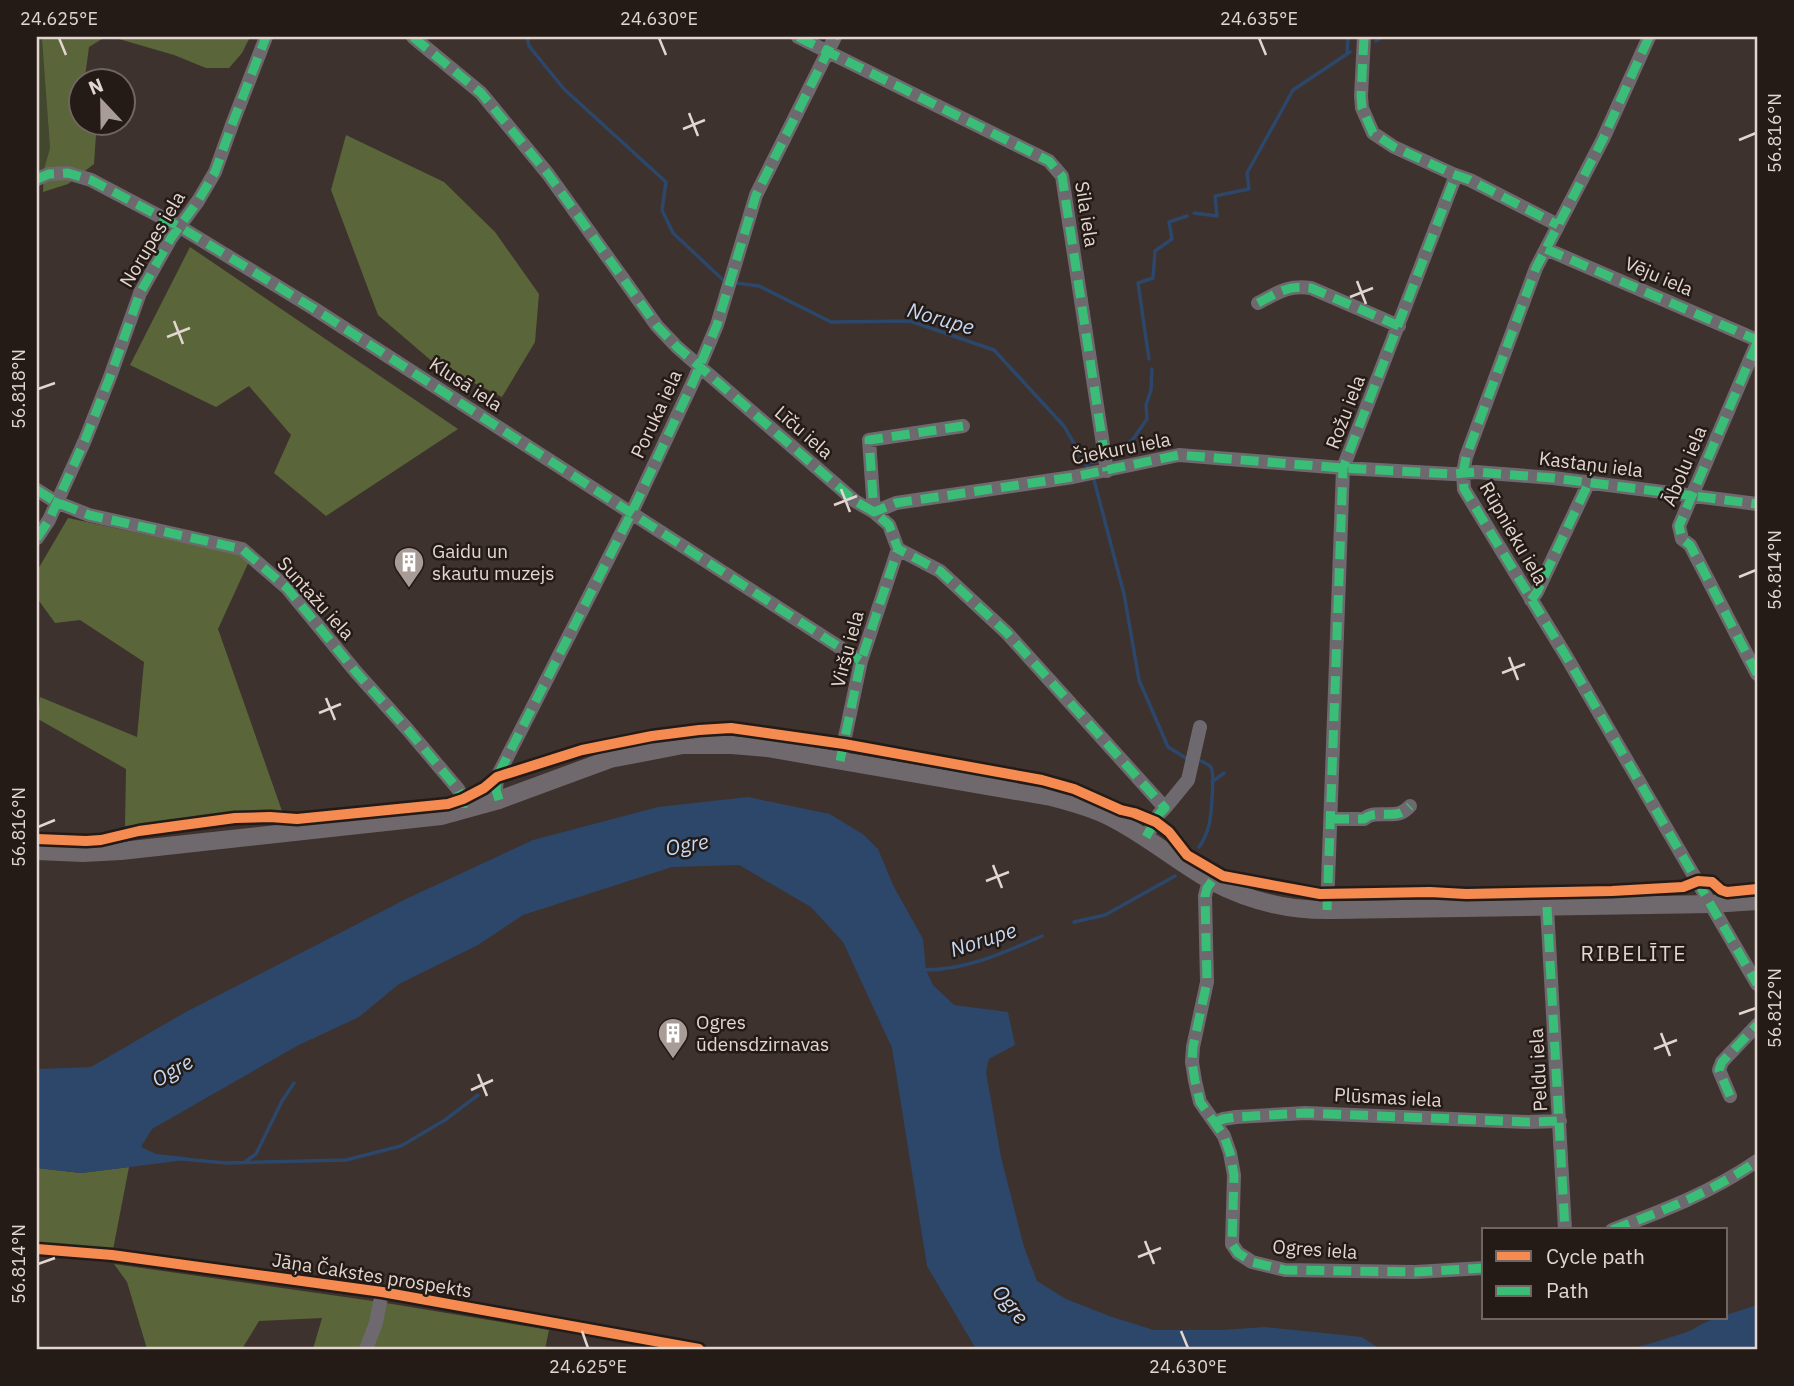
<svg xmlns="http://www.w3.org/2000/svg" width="1794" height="1386" viewBox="0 0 1794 1386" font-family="'IBM Plex Sans',sans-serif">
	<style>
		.green { fill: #41482e }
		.forest { fill: #5a663a }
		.water { fill: #2c476a }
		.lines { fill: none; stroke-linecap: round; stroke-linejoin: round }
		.stream { stroke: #2c476a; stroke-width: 3.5 }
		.minor { stroke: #6d696e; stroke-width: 14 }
		.major { stroke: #6f696d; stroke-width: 18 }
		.quiet { stroke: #3abd76; stroke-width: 9; stroke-dasharray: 18 9; stroke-linecap: butt }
		.cycleway-casing { stroke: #241a16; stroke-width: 15 }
		.cycleway { stroke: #f68b52; stroke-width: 10 }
		.ticks { fill: none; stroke: #e3d5cf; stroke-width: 2.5 }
		.labels { text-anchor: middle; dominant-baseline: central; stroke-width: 5; stroke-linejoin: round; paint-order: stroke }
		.street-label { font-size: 19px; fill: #e3d5cf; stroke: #241a16 }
		.poi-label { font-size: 19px; fill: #e3d5cf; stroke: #241a16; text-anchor: start }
		.water-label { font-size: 21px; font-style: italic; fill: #c3d8f2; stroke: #241a16 }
		.neighbourhood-label { font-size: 21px; letter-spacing: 2px; fill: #e3d5cf; stroke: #241a16 }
		.neatline { fill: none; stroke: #e3d5cf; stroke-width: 2.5 }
		.ticks-label { font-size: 18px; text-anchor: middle; fill: #e3d5cf }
	</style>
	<rect width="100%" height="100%" fill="#3d322d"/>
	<path class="green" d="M 37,37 L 43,37 L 42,40 L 50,148 L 44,169 L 37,179 Z"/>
	<path class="forest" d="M 43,37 L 105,37 L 89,47 L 85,77 L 87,80 L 80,80 L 80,122 L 100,123 L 96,135 L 94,164 L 68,184 L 43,192 L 44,169 L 50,148 L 42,40 Z
		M 112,37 L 250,37 L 242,53 L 229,68 L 206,68 L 174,55 Z
		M 346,135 L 444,182 L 495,232 L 539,294 L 535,342 L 502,397 L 434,363 L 378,315 L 331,190 Z
		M 190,247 L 458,429 L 326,516 L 274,473 L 291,435 L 249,386 L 216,407 L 130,365 Z
		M 68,518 L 251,557 L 218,629 L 282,811 L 125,826 L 126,769 L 38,719 L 40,697 L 137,737 L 144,662 L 80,620 L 55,623 L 37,598 L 37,571 Z
		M 129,1167 L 112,1255 L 37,1249 L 37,1168 L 81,1173 Z
		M 114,1264 L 380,1302 L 549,1330 L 545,1349 L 313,1349 L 322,1318 L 259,1321 L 242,1349 L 147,1349 L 127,1282 Z"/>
	<path class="water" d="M 748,797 L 830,814 L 864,835 L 878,849 L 893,885 L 923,939 L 926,970 L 933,985 L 954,1005 L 1008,1012 L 1015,1045 L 989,1059 L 986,1072 L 1001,1157 L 1024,1247 L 1037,1281 L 1066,1299 L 1112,1317 L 1154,1330 L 1222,1330 L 1264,1327 L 1362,1337 L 1380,1349 L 976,1349 L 927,1266 L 892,1048 L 843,942 L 811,907 L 739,865 L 672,867 L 523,915 L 478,945 L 399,984 L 359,1017 L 297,1046 L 152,1129 L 141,1147 L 156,1154 L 186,1157 L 186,1160 L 81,1173 L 37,1168 L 37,1069 L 91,1067 L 184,1013 L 408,898 L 533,840 L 658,807 Z
		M 1757,1305 L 1757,1349 L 1630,1349 C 1648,1344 1666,1339 1684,1333 C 1701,1327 1705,1318 1726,1318 L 1726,1315 Z"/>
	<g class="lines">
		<path class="stream" d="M 527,37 L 529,46 L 564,89 L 666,182 L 662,210 L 673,233 L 722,279
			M 1376,41 L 1382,37
			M 1347,54 L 1348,37
			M 1194,213 L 1217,216 L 1215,196 L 1249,189 L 1247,173 L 1293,90 L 1350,52
			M 736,283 L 759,286 L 831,322 L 910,321 L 994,350 L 1064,426 L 1088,468
			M 1149,359 L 1138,283 L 1153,278 L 1155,251 L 1172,239 L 1169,222 L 1187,216
			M 1115,455 L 1133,439 L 1147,419 L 1146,405 L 1151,390 L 1152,369
			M 1086,463 L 1097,462
			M 1094,480 L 1124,594 L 1139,680 L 1168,747 L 1189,760
			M 1212,782 L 1224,773
			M 1199,847 C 1204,840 1207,833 1209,825 C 1211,816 1215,774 1211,767 C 1209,765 1203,762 1201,761
			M 1074,922 L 1105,915 L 1175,876
			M 924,970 C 967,970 1003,953 1042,936
			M 182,1159 L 226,1163 L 346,1160 L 401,1146 L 445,1120 L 478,1095
			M 246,1161 L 256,1154 L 282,1101 L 294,1083"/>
		<path class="minor" d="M 413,37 L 481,93 L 548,174 L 657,326 L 677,347 L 855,501 L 874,512 L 889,525 L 898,549 L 940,571 L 1007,633 L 1165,808 L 1159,814 L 1146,837
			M 798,37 L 1049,161 L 1062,176 L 1107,471
			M 1364,37 L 1361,96 L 1362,108 L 1373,133 L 1394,147 L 1453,174 L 1470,180 L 1558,225
			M 1649,37 L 1603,139 L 1536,268 L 1466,457 L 1463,473 L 1464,489 L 1566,656 L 1757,984
			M 37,179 L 49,174 L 68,173 L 91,180 L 180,227 L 313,308 L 861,661
			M 1546,249 L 1757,340
			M 1258,303 C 1279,292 1287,285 1311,288 L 1399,326
			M 1757,343 L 1679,526 L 1682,539 L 1690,545 L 1757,674
			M 963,426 L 869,440 L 874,512 L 896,503 L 1073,477 L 1179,455 L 1343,468 L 1452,474 L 1476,472 L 1553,478 L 1757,504
			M 37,490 L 56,502 L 89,515 L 242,549 L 287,588 L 356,672 L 408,730 L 458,789 L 463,799 L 463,810
			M 37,538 L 49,520 L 85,440 L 110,377 L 140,293 L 171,238 L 198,201 L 215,172 L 233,122 L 266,37
			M 1531,600 L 1537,592 L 1589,482
			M 840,761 L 861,661 L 898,549
			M 499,800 L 496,790 L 497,777 L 631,514 L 693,382 L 717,325 L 756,195 L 835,37
			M 1165,808 L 1188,780 L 1200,727
			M 1331,819 L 1364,819 C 1375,810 1387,817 1400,813 C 1403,812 1407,809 1410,806
			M 1212,881 L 1207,888 L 1205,896 L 1207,982 L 1193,1047 L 1192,1062 L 1195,1081 L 1200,1102 L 1224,1136 L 1230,1153 L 1234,1175 L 1232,1244 L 1238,1253 L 1252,1262 L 1285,1270 L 1415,1272 L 1484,1268
			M 1547,907 L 1565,1230
			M 1327,910 L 1343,468 L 1456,175
			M 1730,1096 L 1719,1070 L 1722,1062 L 1757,1025
			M 1216,1122 L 1223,1119 L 1236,1117 L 1305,1113 L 1528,1122 L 1560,1121
			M 1612,1230 C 1665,1210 1710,1193 1757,1161
			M 37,1249 L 112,1255 L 382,1292 L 699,1349
			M 366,1349 L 376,1323 L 382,1292"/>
		<path class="major" d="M 37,851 L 83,853 L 121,851 L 441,816 L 499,800 L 610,759 L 683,745 L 732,745 L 767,748 L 1051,797 C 1070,802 1090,807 1108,816 C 1145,834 1177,862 1213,882 C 1249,901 1291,911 1333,910 L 1712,904 L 1757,901"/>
		<path class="quiet" d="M 413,37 L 481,93 L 548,174 L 657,326 L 677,347 L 855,501 L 874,512 L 889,525 L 898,549 L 940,571 L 1007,633 L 1165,808 L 1159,814 L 1146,837
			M 798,37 L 1049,161 L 1062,176 L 1107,471
			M 1364,37 L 1361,96 L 1362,108 L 1373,133 L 1394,147 L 1453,174 L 1470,180 L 1558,225
			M 1649,37 L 1603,139 L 1536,268 L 1466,457 L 1463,473 L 1464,489 L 1566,656 L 1757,984
			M 37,179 L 49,174 L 68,173 L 91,180 L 180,227 L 313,308 L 861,661
			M 1546,249 L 1757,340
			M 1258,303 C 1279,292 1287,285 1311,288 L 1399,326
			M 1757,343 L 1679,526 L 1682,539 L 1690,545 L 1757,674
			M 963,426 L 869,440 L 874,512 L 896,503 L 1073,477 L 1179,455 L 1343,468 L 1452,474 L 1476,472 L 1553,478 L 1757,504
			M 37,490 L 56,502 L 89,515 L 242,549 L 287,588 L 356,672 L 408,730 L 458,789 L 463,799 L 463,810
			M 37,538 L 49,520 L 85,440 L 110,377 L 140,293 L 171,238 L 198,201 L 215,172 L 233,122 L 266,37
			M 1531,600 L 1537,592 L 1589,482
			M 840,761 L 861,661 L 898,549
			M 499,800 L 496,790 L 497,777 L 631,514 L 693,382 L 717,325 L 756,195 L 835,37
			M 1331,819 L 1364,819 C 1375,810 1387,817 1400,813 C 1403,812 1407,809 1410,806
			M 1212,881 L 1207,888 L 1205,896 L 1207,982 L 1193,1047 L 1192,1062 L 1195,1081 L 1200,1102 L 1224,1136 L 1230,1153 L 1234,1175 L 1232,1244 L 1238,1253 L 1252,1262 L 1285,1270 L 1415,1272 L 1484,1268
			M 1547,907 L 1565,1230
			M 1327,910 L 1343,468 L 1456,175
			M 1730,1096 L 1719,1070 L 1722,1062 L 1757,1025
			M 1216,1122 L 1223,1119 L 1236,1117 L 1305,1113 L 1528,1122 L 1560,1121
			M 1612,1230 C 1665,1210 1710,1193 1757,1161"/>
		<g class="cycleway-casing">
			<path id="cycleway" d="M 37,839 L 86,841 L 101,840 L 139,831 L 235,818 L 270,817 L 297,819 L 448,804 L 463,799 L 484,788 L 497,777 L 582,750 L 652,736 L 699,730 L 731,728 L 844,744 L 1042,780 L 1074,789 L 1121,810 L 1134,813 L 1156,822 L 1169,832 L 1187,855 L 1223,876 L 1320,894 L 1430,892 L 1466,894 L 1612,891 L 1683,887 L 1698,881 L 1712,882 L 1721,890 L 1727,892 L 1757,889
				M 37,1249 L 112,1255 L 382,1292 L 699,1349"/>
		</g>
		<use href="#cycleway" class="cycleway"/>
	</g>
	<path class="ticks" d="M 59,38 L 66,55M 659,38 L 666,55M 1259,38 L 1266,55M 689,113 L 698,136M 683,129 L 705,120M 1739,140 L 1756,133M 1357,281 L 1366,304M 1350,297 L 1373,288M 174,321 L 183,344M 167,337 L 190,328M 38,389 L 55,383M 841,489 L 850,512M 834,505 L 857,496M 1739,577 L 1756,570M 1509,657 L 1518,680M 1502,673 L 1525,664M 326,698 L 335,720M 319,713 L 341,704M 38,827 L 55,820M 993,865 L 1002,888M 986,881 L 1009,872M 1739,1014 L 1756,1008M 1661,1033 L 1670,1056M 1654,1049 L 1677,1040M 478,1074 L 487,1096M 471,1090 L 493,1080M 1145,1241 L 1154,1264M 1138,1257 L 1161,1248M 38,1264 L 55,1258M 582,1331 L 588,1348M 1181,1331 L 1188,1348"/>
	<defs>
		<g id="building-pin" transform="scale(1.575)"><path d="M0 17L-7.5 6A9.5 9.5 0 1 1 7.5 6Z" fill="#a99c96" stroke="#241a16"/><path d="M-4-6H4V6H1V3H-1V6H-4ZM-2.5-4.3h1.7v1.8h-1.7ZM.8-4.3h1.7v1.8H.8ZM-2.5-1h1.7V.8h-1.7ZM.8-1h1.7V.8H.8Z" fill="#fff"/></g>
	</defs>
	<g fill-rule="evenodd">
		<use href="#building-pin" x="409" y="562"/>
		<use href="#building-pin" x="673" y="1033"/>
	</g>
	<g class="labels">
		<g class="street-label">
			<text transform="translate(1087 214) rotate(81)">Sila iela</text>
			<text transform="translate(152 239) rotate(-59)">Norupes iela</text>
			<text transform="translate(1659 276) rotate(23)">Vēju iela</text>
			<text transform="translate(466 384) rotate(33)">Klusā iela</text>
			<text transform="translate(1345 412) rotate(-69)">Rožu iela</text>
			<text transform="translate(656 414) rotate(-65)">Poruka iela</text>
			<text transform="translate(804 432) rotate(41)">Līču iela</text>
			<text transform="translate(1121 448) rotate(-11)">Čiekuru iela</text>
			<text transform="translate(1591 464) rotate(7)">Kastaņu iela</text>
			<text transform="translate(1684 466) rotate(-67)">Ābolu iela</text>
			<text transform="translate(1514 533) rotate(60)">Rūpnieku iela</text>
			<text transform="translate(316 598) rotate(48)">Suntažu iela</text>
			<text transform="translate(847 649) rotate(-75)">Viršu iela</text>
			<text transform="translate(1538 1070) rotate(-93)">Peldu iela</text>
			<text transform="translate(1388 1097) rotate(3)">Plūsmas iela</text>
			<text transform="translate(1315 1249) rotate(4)">Ogres iela</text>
			<text transform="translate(372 1275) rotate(9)">Jāņa Čakstes prospekts</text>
		</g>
		<g class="poi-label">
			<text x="432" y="551">Gaidu un<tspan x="432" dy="22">skautu muzejs</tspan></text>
			<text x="696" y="1022">Ogres<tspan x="696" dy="22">ūdensdzirnavas</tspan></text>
		</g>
		<g class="water-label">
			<text transform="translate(941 318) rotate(16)">Norupe</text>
			<text transform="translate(687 844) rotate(-10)">Ogre</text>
			<text transform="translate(983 939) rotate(-18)">Norupe</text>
			<text transform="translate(172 1070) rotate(-30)">Ogre</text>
			<text transform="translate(1011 1304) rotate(51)">Ogre</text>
		</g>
		<g class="neighbourhood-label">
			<text x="1634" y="953">RIBELĪTE</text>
		</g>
	</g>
	<rect width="1794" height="1386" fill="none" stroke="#241a16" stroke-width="77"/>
	<rect x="1482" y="1228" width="245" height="91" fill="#241a16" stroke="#706560" stroke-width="2"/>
	<rect x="1496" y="1251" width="35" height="10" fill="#f68b52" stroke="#706560" stroke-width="2"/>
	<text x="1546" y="1264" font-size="21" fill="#e3d5cf">Cycle path</text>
	<rect x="1496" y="1286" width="35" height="10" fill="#3abd76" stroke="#706560" stroke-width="2"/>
	<text x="1546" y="1298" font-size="21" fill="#e3d5cf">Path</text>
	<g transform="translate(102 102) rotate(338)"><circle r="33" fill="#241a16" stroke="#706560" stroke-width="2"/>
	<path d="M0-5L12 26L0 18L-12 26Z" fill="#a99c96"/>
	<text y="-10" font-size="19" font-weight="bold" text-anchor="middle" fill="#e3d5cf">N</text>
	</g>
	<rect x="38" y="38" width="1718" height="1310" class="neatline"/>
	<g class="ticks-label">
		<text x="59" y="25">24.625°E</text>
		<text x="659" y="25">24.630°E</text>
		<text x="1259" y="25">24.635°E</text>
		<text transform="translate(1775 133) rotate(-90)" y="6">56.816°N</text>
		<text transform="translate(19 389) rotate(-90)" y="6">56.818°N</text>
		<text transform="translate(1775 570) rotate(-90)" y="6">56.814°N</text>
		<text transform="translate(19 827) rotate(-90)" y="6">56.816°N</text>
		<text transform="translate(1775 1008) rotate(-90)" y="6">56.812°N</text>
		<text transform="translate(19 1264) rotate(-90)" y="6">56.814°N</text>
		<text x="588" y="1373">24.625°E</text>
		<text x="1188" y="1373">24.630°E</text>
	</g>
</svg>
